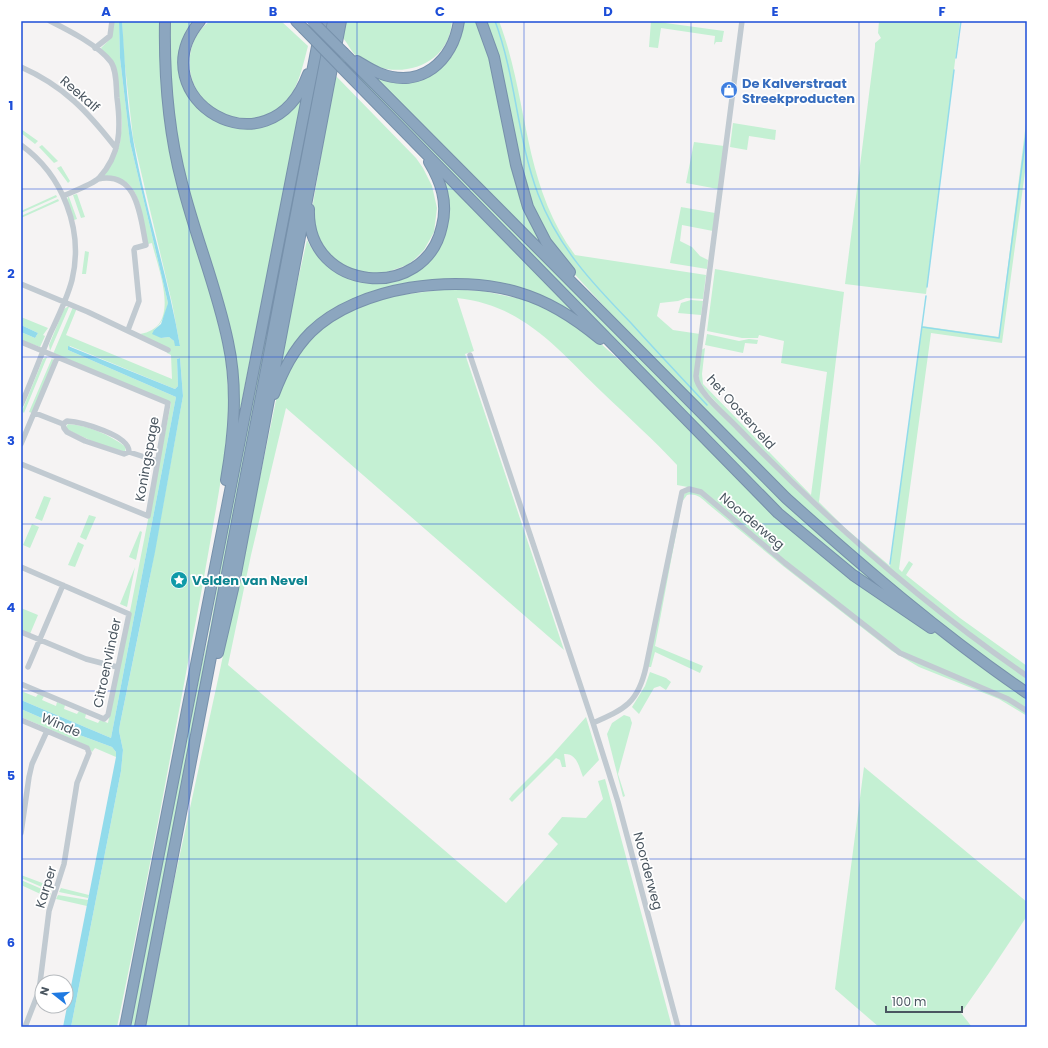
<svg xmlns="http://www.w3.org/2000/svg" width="1048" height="1048" viewBox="0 0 1048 1048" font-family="Poppins,sans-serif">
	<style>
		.green { fill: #c4f0d3 }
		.water { fill: #92dbeb }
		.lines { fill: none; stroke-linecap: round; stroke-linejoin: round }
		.stream { stroke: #92dbeb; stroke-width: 1.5 }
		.highway-casing { stroke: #7791ab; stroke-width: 12 }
		.street { stroke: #c1cad1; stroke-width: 5.5 }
		.highway { stroke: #8ca6bf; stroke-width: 10 }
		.highway-bridge-casing { stroke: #7791ab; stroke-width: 12; stroke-linecap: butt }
		.highway-bridge { stroke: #8ca6bf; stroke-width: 10 }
		.grid { fill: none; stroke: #1d4ed8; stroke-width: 1; stroke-opacity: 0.55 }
		.labels { text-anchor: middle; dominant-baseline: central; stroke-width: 3.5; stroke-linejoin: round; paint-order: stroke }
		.shop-label { font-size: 13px; font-weight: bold; fill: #366cbe; stroke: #fff; text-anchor: start }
		.street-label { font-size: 13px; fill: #4a5660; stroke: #fff }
		.culture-label { font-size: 13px; font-weight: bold; fill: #0d838f; stroke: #fff; text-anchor: start }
		.neatline { fill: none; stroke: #1d4ed8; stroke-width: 1.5 }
		.grid-label { font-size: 13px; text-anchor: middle; font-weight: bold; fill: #1d4ed8 }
	</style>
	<rect width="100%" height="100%" fill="#f5f3f3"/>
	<path class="green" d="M 114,21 L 119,21 L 120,58 L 130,142 L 168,303 C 165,315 163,322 154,330 L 161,338 L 169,337 L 180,346 L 172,303 L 133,138 L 124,57 L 122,21 L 162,21 L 166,117 L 222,339 C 235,400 225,459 214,520 C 207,560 200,601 192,641 C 168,770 144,899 117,1027 L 71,1027 L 121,771 L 123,750 L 119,731 L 120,724 L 149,582 L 183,396 L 180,358 L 177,359 L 178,386 L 175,389 L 70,346 L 68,350 L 176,397 L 111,738 L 21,700 L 21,691 L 36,697 L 38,694 L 44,696 L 42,700 L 56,706 L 57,702 L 65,705 L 64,709 L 77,714 L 79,711 L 86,714 L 85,718 L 98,723 L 100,720 L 108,723 L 171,403 L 53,354 L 73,307 L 77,308 L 66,335 L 172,379 L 171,355 L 167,353 L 169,349 L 140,334 C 183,328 158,269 152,243 L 148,244 C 144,227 141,186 122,180 C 117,177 110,177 104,176 L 120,143 L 122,124 L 116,69 L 101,48 L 109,40 Z
		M 168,21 L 197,21 L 181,52 L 195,101 L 247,127 L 296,102 L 303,93 L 234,440 L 236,392 L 187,195 L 172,110 Z
		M 210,21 L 281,21 L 308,46 C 303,65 299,86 286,102 C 267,125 228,122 208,104 C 183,82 183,41 210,21 Z
		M 346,21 L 452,21 C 449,68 396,82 360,59 C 352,54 349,45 343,38 Z
		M 463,21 L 479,21 L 485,36 L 515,175 L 564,270 L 370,72 C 388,79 393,77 412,75 C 419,74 430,74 436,71 C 453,63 462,38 463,21 Z
		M 485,21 L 499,21 C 529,100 522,183 575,255 L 706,275 L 703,299 L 686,298 L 678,301 L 660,303 L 657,316 L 673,330 L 700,334 L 696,384 L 843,533 L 1027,678 L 1027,689 L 926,615 L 789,497 L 635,340 L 568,267 L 558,254 L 532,207 Z
		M 651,21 L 724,31 L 722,42 L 716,42 L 714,45 L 715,36 L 661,28 L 658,48 L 649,47 Z
		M 879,21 L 960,21 L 926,294 L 845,284 L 875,47 L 875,43 L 881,38 L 878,33 Z
		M 339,55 L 682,399 L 888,589 L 886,597 L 782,513 L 338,62 Z
		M 335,75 L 416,158 L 423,168 L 432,186 L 437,208 L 434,232 L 424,250 L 415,259 L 407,265 L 382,274 L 358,273 L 331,259 L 310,221 Z
		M 1027,115 L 1027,157 L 1002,343 L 931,333 L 899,569 L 902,572 L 909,561 L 913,564 L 906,575 L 960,618 L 1027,666 L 1027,674 L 986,645 L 874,556 L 749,438 L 701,386 L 698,380 L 701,350 L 705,348 L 702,374 L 703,384 L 811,495 L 827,372 L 781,363 L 784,341 L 759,335 L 758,338 L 742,338 L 707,331 L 715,269 L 844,292 L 819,502 L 844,527 L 890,566 L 922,326 L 999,337 Z
		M 733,123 L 776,130 L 775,140 L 749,136 L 747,150 L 730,147 Z
		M 21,129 L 38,141 L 35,144 L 21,133 Z
		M 694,142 L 724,146 L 718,189 L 686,183 Z
		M 42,145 L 58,161 L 54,163 L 39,147 Z
		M 302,158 L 137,1027 L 129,1027 L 202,663 L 208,639 L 235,486 Z
		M 61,166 L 70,181 L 68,183 L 57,168 Z
		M 438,172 L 489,226 L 597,331 L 521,290 L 401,285 L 371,292 L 334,308 L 321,317 L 296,341 L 278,368 L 307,240 C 324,275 372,298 408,274 C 418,268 435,241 443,231 Z
		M 77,194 L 85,217 L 81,218 L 73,195 Z
		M 56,195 L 57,197 L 21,213 L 21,211 Z
		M 68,197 L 69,197 L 77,219 L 74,220 L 67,200 Z
		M 58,199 L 59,201 L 21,218 L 21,216 Z
		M 681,207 L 715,213 L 713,231 L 682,225 L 680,241 L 692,247 L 700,256 L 708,260 L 707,269 L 670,263 Z
		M 85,251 L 89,252 L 86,274 L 82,274 Z
		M 448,289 L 483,291 L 526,300 L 553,310 L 590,334 L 637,376 L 693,432 L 886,601 L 956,646 L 1027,697 L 1027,709 L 902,653 L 786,562 L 698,489 L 677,485 L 677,465 C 654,440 628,417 603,393 C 558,350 524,305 457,298 L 474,351 L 465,354 L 564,650 L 286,408 L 251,555 L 228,665 L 506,903 L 558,844 L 548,834 L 562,817 L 586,818 L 603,799 L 598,781 L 605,779 L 672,1027 L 145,1027 L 175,877 L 220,670 L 280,381 L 312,336 L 350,308 L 392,296 Z
		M 691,300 L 703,301 L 701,315 L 678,313 L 681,303 Z
		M 69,306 L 69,307 L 50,351 L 49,345 L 64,309 Z
		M 21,317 L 48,328 L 43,335 L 45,336 L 40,347 L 21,340 L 21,332 L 35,338 L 38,333 L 21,325 Z
		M 707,334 L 739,341 L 749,339 L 758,340 L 757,344 L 745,343 L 743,353 L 705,345 Z
		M 47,357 L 24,413 L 22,411 L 43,359 Z
		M 52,358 L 54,362 L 32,413 L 29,412 Z
		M 68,424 C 90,426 108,434 126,447 L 125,452 L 94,442 L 68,430 L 66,427 Z
		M 687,492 L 698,492 L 899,654 L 1007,700 L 1027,713 L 1027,716 L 999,699 L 919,667 L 892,651 L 783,566 L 708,504 C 701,498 697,493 687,495 L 682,502 L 655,646 L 703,666 L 700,673 L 655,652 L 651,667 L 649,667 L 648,664 L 683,495 Z
		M 44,496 L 51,498 L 42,521 L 35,518 Z
		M 89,515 L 96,517 L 86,540 L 80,537 Z
		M 32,524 L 39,527 L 30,548 L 23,545 Z
		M 140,531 L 142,532 L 136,560 L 129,557 Z
		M 78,542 L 84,545 L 75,567 L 68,565 Z
		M 135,567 L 127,607 L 120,604 Z
		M 21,608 L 38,615 L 30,634 L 21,630 Z
		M 650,672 L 666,678 L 671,682 L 666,690 L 660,686 L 654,688 L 639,714 L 632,707 L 645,686 Z
		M 21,709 L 44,719 L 58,727 L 112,747 L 116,752 L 116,757 L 95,748 L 92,752 L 88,746 L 21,717 Z
		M 624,715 L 630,717 L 632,723 L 618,774 L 625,796 L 623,797 L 607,734 L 612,723 Z
		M 586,717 L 599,760 L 583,777 C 579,767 577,753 564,754 L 566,767 L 562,767 L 560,760 L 556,758 L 512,802 L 509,799 L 513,794 L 552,755 Z
		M 864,767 L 1027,902 L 1027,916 L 989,973 L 961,1013 L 972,1027 L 879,1027 L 835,989 Z
		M 21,875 L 53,887 L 51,891 L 21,878 Z
		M 21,880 L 51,893 L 49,898 L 21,885 Z
		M 61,888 L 89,895 L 88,898 L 59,892 Z
		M 58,895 L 88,900 L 87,906 L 56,899 Z"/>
	<path class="water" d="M 119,21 L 122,21 C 125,60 126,100 133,139 C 145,208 168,276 180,346 L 175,346 L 174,341 L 169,337 L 161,338 L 152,334 L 154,330 L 161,324 L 168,303 L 130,142 L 120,58 Z
		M 21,325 L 38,333 L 35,338 L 21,332 Z
		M 68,346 L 175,389 L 178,386 L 177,359 L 180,358 L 183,396 L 155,552 L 120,724 L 119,731 L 123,750 L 121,771 L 71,1027 L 63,1027 L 116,757 L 116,752 L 112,747 L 58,727 L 44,719 L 21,709 L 21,700 L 111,738 L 176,397 L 68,350 Z"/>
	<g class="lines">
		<path class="stream" d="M 495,21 C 516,77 517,138 538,194 C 558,247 592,283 631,323 C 656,351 682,378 707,405
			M 956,58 L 961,21
			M 927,287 L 954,70
			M 922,327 L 999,338 L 1027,128
			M 890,564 L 926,296"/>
		<g class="highway-casing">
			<path id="highway" d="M 165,21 C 164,75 168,130 182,183 C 195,236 217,288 228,342 C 238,388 234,434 226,480
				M 200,21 C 137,97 269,179 308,74
				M 296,21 L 303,28
				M 481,21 L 494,57 L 516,165 L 528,207 L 546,242 L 570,272
				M 344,53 L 786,498 C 863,567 942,635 1027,693
				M 357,61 C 364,65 371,70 379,73 C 421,90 453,61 459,21
				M 341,67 L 778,513 L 853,575 L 931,628
				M 309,209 C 306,293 426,303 442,226 C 448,202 441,182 429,162
				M 274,394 C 283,371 293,350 311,332 C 358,286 458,273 520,293 C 551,302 576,319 600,339
				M 218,653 L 233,589 L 341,21
				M 125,1027 L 322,21
				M 140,1027 L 333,21"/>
		</g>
		<path class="street" d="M 50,21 C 68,30 98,45 111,62 C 117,71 116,87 117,98 C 121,128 121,154 99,178 C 93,184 72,192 63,196
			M 742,21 L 696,376 C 696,391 727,416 737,427 C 826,519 921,603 1027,676
			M 95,48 L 110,36 L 112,21
			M 21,67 C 64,86 88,112 116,148
			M 21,145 C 63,175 84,230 72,280 C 67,299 58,317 50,334 C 40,358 31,382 21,405
			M 98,179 C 138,171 140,216 146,245 L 135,248 L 134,250 L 139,301 L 128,330
			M 21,284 L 88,312 L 168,350
			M 21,342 L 168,403 L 148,516 L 21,464
			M 470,355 L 593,723
			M 35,413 L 63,424 L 64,428 L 67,432 L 85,441 L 124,454 L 129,452 L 157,461
			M 63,424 L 67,421 C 81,422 130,435 129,452
			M 21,444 L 57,358
			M 21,567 L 129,614 L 108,715 L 104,719 L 21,684
			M 21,632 L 86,659 L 117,667
			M 28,667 L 63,585
			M 21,720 L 87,748 L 89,753 L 77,783 L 64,864 L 49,911 L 39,991 L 25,1027
			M 21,833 L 29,777 L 32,764 L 47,731
			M 678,1027 L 618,802 L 593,723 C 625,709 638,703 646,667 L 682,492 L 689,489 L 701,492 L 785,563 L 900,653 L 1008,699 L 1027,711"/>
		<use href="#highway" class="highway"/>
		<g class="highway-bridge-casing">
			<path id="highway-bridge" d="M 312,21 L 344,53
				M 303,28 L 341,67"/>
		</g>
		<use href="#highway-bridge" class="highway-bridge"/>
	</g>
	<path class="grid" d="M 189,21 L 189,1027M 357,21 L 357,1027M 524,21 L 524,1027M 691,21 L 691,1027M 859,21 L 859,1027M 21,189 L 1027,189M 21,357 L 1027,357M 21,524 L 1027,524M 21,691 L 1027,691M 21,859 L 1027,859"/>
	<defs>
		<g id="shop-disc" transform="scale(0.9)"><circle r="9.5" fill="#3f7fe0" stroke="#fff"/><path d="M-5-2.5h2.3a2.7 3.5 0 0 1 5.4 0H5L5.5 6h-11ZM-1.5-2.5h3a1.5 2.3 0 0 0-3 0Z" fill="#fff"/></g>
		<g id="sight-disc" transform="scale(0.9)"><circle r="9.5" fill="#0f9aa8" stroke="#fff"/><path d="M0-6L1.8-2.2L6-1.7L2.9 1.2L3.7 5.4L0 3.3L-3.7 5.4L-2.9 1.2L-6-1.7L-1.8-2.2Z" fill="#fff"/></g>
	</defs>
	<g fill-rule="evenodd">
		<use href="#shop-disc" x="729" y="90"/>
		<use href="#sight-disc" x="179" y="580"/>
	</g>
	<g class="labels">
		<g class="shop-label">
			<text x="742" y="83">De Kalverstraat<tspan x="742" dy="15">Streekproducten</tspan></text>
		</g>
		<g class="street-label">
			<text transform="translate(80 94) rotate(41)">Reekalf</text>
			<text transform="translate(741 412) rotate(48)">het Oosterveld</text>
			<text transform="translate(147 459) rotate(-80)">Koningspage</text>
			<text transform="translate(752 521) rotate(40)">Noorderweg</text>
			<text transform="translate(107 663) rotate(-78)">Citroenvlinder</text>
			<text transform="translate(61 725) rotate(23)">Winde</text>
			<text transform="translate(648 871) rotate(75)">Noorderweg</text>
			<text transform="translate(46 887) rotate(-73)">Karper</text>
		</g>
		<g class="culture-label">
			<text x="192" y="580">Velden van Nevel</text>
		</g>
	</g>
	<rect width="1048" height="1048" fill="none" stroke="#ffffff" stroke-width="44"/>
	<g transform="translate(54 994) rotate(287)"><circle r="19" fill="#ffffff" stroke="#b7bbbf"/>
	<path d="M0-3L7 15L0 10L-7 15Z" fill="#1f7ae2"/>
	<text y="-6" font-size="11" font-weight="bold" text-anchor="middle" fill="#4a5660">N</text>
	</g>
	<path d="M886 1006v6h76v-6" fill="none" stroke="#4a5660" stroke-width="2"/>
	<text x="892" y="1006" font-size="12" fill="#4a5660" stroke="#ffffff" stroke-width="3" paint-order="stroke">100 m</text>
	<rect x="22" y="22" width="1004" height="1004" class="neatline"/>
	<g class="grid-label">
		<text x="106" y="16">A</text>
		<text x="273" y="16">B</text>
		<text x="440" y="16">C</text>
		<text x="608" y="16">D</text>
		<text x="775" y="16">E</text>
		<text x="942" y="16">F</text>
		<text x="11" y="110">1</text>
		<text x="11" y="278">2</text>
		<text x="11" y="445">3</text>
		<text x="11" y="612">4</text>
		<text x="11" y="780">5</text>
		<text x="11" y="947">6</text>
	</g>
</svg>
